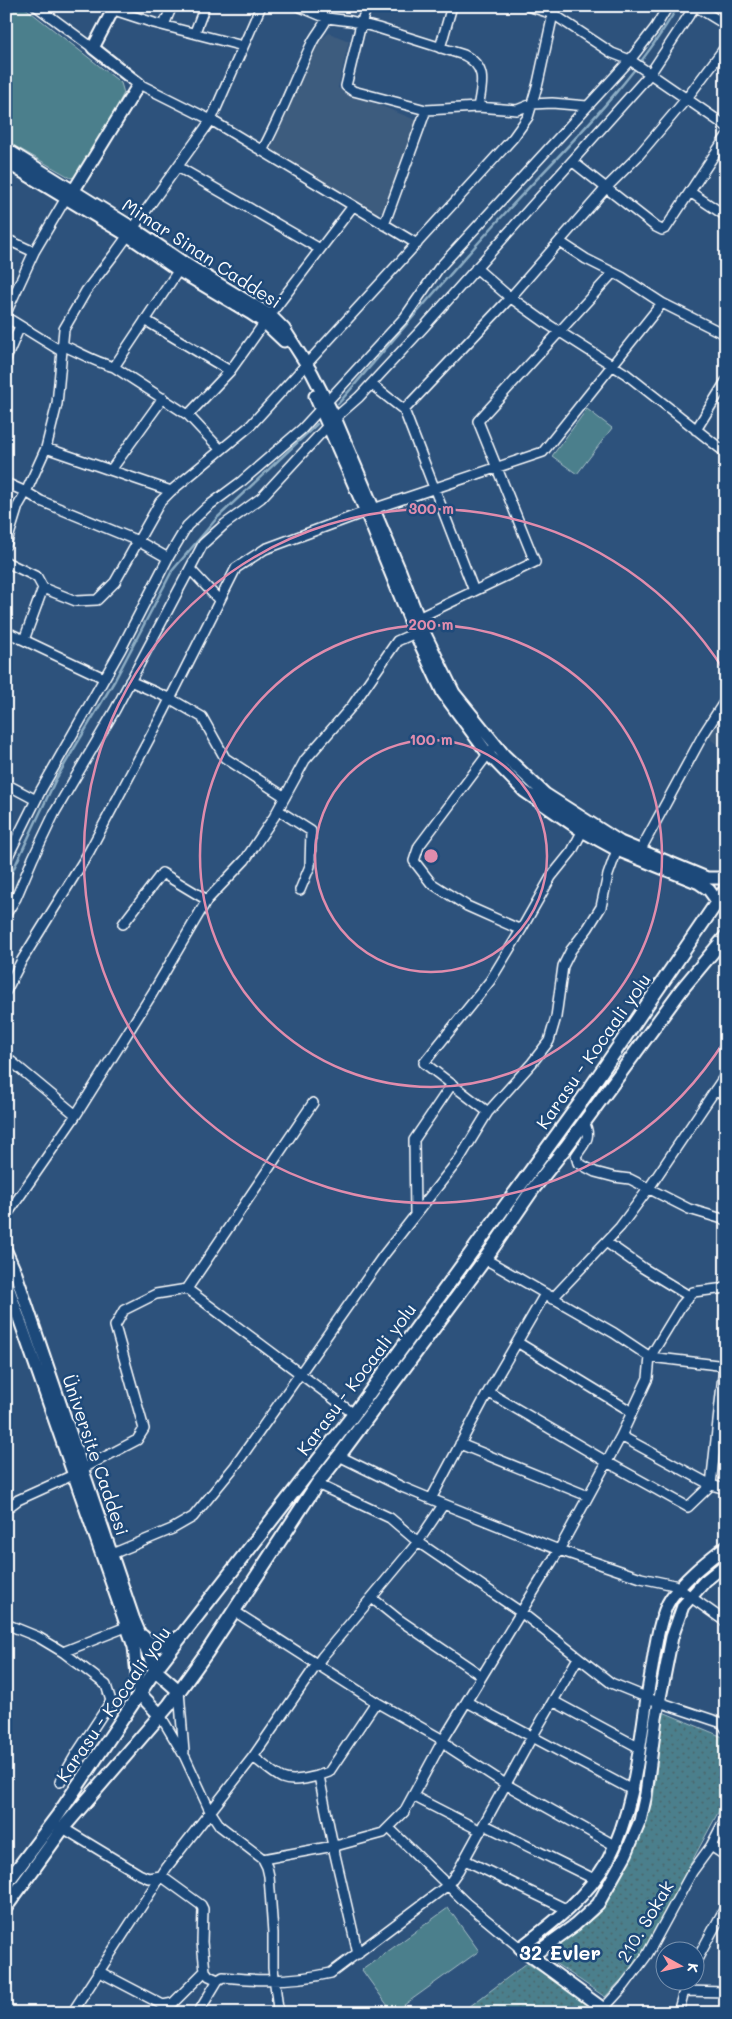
<svg xmlns="http://www.w3.org/2000/svg" width="732" height="2019" viewBox="0 0 732 2019" font-family="Mali,sans-serif">
	<style>
		.built { fill: #3d5b7e }
		.park { fill: url(#park-dots); stroke: #a6bfc6 }
		.pitch { fill: #4c7f8c; stroke: #a6bfc6 }
		.lines { fill: none; stroke-linecap: round; stroke-linejoin: round }
		.stream { stroke: #8eaec5; stroke-width: 2.5 }
		.minor-casing { stroke: #fff; stroke-width: 12 }
		.major-casing { stroke: #fff; stroke-width: 15 }
		.highway-casing { stroke: #fff; stroke-width: 16 }
		.minor { stroke: #1f4a7a; stroke-width: 9 }
		.major { stroke: #1f4a7a; stroke-width: 11 }
		.highway { stroke: #1f4a7a; stroke-width: 12 }
		.ring { fill: none; stroke: #e08cad; stroke-width: 2.5 }
		.labels { text-anchor: middle; dominant-baseline: central; stroke-width: 5; stroke-linejoin: round; paint-order: stroke }
		.street-label { font-size: 18px; fill: #fff; stroke: #1f4a7a }
		.quarter-label { font-size: 20px; font-weight: bold; fill: #fff; stroke: #1f4a7a }
		.centre { fill: #e08cad; stroke: #1f4a7a; stroke-width: 2.5 }
		.ring-label { font-size: 15px; text-anchor: middle; font-weight: bold; fill: #e08cad; stroke: #1f4a7a; stroke-width: 5; stroke-linejoin: round; paint-order: stroke }
	</style>
	<defs>
		<pattern id="park-dots" width="8" height="8" patternUnits="userSpaceOnUse" patternTransform="scale(1.25)"><rect width="8" height="8" fill="#4c7f8c"/><path d="M2 2h.1M6 6h.1" fill="none" stroke="#4c666c" stroke-width="1.8" stroke-linecap="round"/></pattern>
	</defs>
	<rect width="100%" height="100%" fill="#2d527c"/>
	<filter id="ink" filterUnits="userSpaceOnUse"><feTurbulence type="fractalNoise" baseFrequency=".02" numOctaves="2"/><feDisplacementMap in="SourceGraphic" scale="10" xChannelSelector="R" yChannelSelector="G"/><feConvolveMatrix kernelMatrix="1 2 1 2 8 2 1 2 1" color-interpolation-filters="sRGB"/></filter>
	<g filter="url(#ink)">
		<path class="built" d="M 329,33 L 349,41 L 338,88 L 418,121 L 382,212 L 374,214 L 270,151 L 317,43 Z
			M 726,708 L 726,750 L 711,740 L 710,732 Z"/>
		<path class="park" d="M 663,1712 L 723,1737 L 726,1744 L 726,1783 L 721,1807 L 638,1962 L 605,1997 L 552,1961 L 562,1943 L 597,1915 L 634,1851 L 653,1800 Z
			M 527,1963 L 595,2008 L 592,2013 L 461,2013 Z"/>
		<path class="pitch" d="M 6,6 L 23,6 L 121,83 L 124,93 L 80,175 L 71,178 L 6,141 Z
			M 587,409 L 612,428 L 577,474 L 552,456 Z
			M 448,1908 L 479,1951 L 393,2013 L 362,1970 Z"/>
		<g class="lines">
			<path class="stream" d="M 338,404 C 394,339 450,273 508,210 C 567,146 635,81 678,6
				M 6,885 L 56,779 L 115,680 L 172,571 L 217,518 L 317,424"/>
			<g class="minor-casing">
				<path id="minor" d="M 36,6 L 93,48
					M 298,6 L 327,18 L 351,21 L 378,28 L 464,55 C 488,67 482,85 478,107
					M 367,6 L 361,24 L 346,86 L 353,91 L 426,110 L 384,225
					M 528,6 L 553,14 L 612,53 L 630,60 L 726,126
					M 695,6 L 726,25
					M 114,10 L 154,23 L 243,46
					M 164,25 L 172,6
					M 195,32 L 205,6
					M 440,48 L 452,6
					M 139,84 L 211,120 L 417,244
					M 426,110 L 478,107 L 517,110 L 532,104 L 552,103 L 587,106
					M 262,151 C 281,116 294,80 311,45 C 315,35 323,28 327,18
					M 573,162 L 656,227 L 662,230 L 666,228 L 726,137
					M 178,167 L 320,249
					M 690,192 L 726,216
					M 6,239 L 34,252
					M 560,242 L 586,259 L 622,277 L 662,303 L 726,335
					M 476,268 L 507,295 L 549,325 L 626,374 L 726,453
					M 6,313 L 34,252 L 66,198
					M 6,317 L 61,351
					M 145,320 L 230,371
					M 62,345 C 81,353 94,362 114,367 L 182,265
					M 6,359 L 20,326
					M 114,367 L 188,415 L 221,450
					M 371,384 L 404,410 L 474,591
					M 404,410 L 511,297 L 606,188 L 638,156 L 687,98 L 726,46
					M 188,415 L 230,371 L 270,315 L 353,206
					M 696,430 L 726,381
					M 46,448 L 171,491
					M 111,470 L 163,398
					M 6,483 L 26,492 L 46,448 L 57,404 L 64,329 L 86,291 L 116,252 L 211,120 L 261,6
					M 6,545 L 18,506 L 26,492 L 41,501 L 138,541 L 168,558
					M 6,562 L 37,577 L 43,588 L 24,640
					M 190,569 L 219,600
					M 43,588 L 76,601 L 97,600 L 115,582 L 160,502 L 171,491 L 250,426 L 513,138 L 528,117 L 538,83 L 553,14 L 556,6
					M 418,618 L 535,562 L 478,421 L 612,274
					M 6,636 L 9,633 L 104,678
					M 130,681 L 171,699 L 202,717 L 225,758 L 285,797
					M 491,750 L 419,846 L 414,861 L 431,883 L 467,906 L 521,930 L 551,877 L 572,851 L 585,826
					M 6,784 L 36,800
					M 278,810 L 311,831 L 310,866 L 300,890
					M 640,851 L 703,735 L 726,699
					M 6,860 L 41,790 L 121,649 L 168,558 L 187,526 L 207,507 L 242,481 L 302,429 L 405,317 L 439,268 L 630,60 L 655,28 L 668,6
					M 6,914 L 16,898 L 33,858 L 55,812 L 115,710 L 203,544 L 225,524 L 261,498 L 335,418 L 359,397 L 423,328 L 650,74 L 695,6
					M 123,924 L 162,873 L 207,900
					M 6,991 L 22,960 L 89,852 L 163,713 L 236,568 L 265,549 L 373,509 L 543,452 L 662,303
					M 6,1057 L 76,1115
					M 715,1090 L 726,1096
					M 313,1103 L 187,1289 L 354,1414
					M 488,1112 L 424,1063 L 490,981 L 521,930
					M 584,1122 C 592,1138 585,1142 576,1156 L 578,1163 L 595,1172 L 614,1177 L 630,1179 L 689,1209 L 726,1220
					M 415,1214 L 414,1140 L 452,1084
					M 6,1216 L 76,1115 L 152,994 L 207,900 L 245,860 L 274,817 L 305,760 L 352,706 L 397,641 L 420,631
					M 606,1242 L 643,1268 L 689,1296
					M 485,1259 L 614,1333 L 650,1357 L 726,1366
					M 726,1288 L 693,1292 L 681,1306 L 650,1357 L 648,1378 L 621,1436 L 711,1485 L 726,1349
					M 545,1294 L 488,1392 L 431,1499 L 559,1550 L 641,1578 L 674,1585 L 726,1622
					M 552,1299 L 620,1227 L 649,1188 L 726,1074
					M 517,1342 L 632,1412
					M 488,1392 L 607,1462 L 688,1507 L 711,1485 L 726,1489
					M 460,1444 L 588,1496
					M 339,1456 L 402,1487 L 431,1499
					M 82,1469 L 137,1440 L 144,1429 L 115,1326 L 124,1310 L 156,1294 L 187,1289
					M 317,1484 L 390,1518 L 418,1542 L 443,1505
					M 6,1509 L 18,1500 L 73,1475
					M 112,1554 L 172,1529 L 193,1517 L 235,1466 L 383,1256 L 460,1158 L 488,1112 L 532,1063 L 549,1041 L 556,1017 L 563,966 L 571,950 L 588,928 L 601,907 L 608,875 L 619,844
					M 372,1598 L 398,1619 L 482,1676
					M 234,1611 L 376,1702 L 443,1740 L 450,1748 L 507,1785 L 614,1845
					M 6,1624 L 38,1637 L 63,1652 L 106,1685 L 111,1701 L 75,1756 L 60,1782
					M 63,1652 L 126,1627
					M 179,1691 L 184,1752
					M 553,1701 L 638,1747
					M 467,1702 L 632,1790
					M 160,1715 L 185,1757 L 210,1811 L 220,1826 L 263,1859 L 267,1867 L 269,1876 L 273,1933 L 273,1968 L 278,2009 L 277,2013
					M 253,1757 C 262,1763 272,1773 282,1778 C 294,1783 317,1777 329,1772 L 376,1702
					M 319,1776 L 333,1846 L 358,1954
					M 413,1796 L 481,1831
					M 485,1825 L 594,1879
					M 63,1828 L 139,1874 L 148,1878 L 161,1876 L 201,1905 L 203,1909 L 202,1942 L 205,1971 L 209,1976 L 218,1980
					M 389,1828 L 466,1903 L 520,1948
					M 711,1846 L 726,1856
					M 263,1859 L 339,1845 L 383,1833 L 404,1812 L 443,1740 L 559,1550 L 621,1436
					M 465,1860 L 568,1910
					M 694,1965 L 726,1906
					M 98,1971 L 163,2005 L 173,2003 L 205,1971
					M 688,1982 L 684,1991 L 726,1992
					M 603,2009 L 624,1986 L 647,1955 L 692,1872 L 711,1846 L 726,1817
					M 72,2013 L 167,1867 L 253,1757 L 322,1657 L 418,1542 L 522,1613 L 611,1683 L 653,1700 L 722,1723 L 726,1729
					M 198,2013 L 218,1980 L 223,1977 C 258,1981 297,1981 331,1973 L 448,1885 L 458,1871 L 528,1744 L 578,1658
					M 678,2013 L 684,1991"/>
			</g>
			<g class="major-casing">
				<path id="major" d="M 6,149 L 133,228 L 184,263 L 270,315 L 284,329 L 312,373 L 335,418 L 400,571 L 423,630 L 454,693 L 504,755 L 545,794 L 620,842 L 707,878 L 726,878
					M 6,162 L 127,235 L 178,270 L 250,313 L 265,323 L 284,341
					M 69,196 L 74,190 L 139,84 L 93,48 L 115,6
					M 315,396 L 366,512 L 415,633 L 443,693 L 488,754 L 524,791 L 582,831 L 617,850 L 699,883 L 709,890 L 717,901
					M 6,1251 L 16,1274 L 134,1620 L 155,1670
					M 6,1281 L 134,1647 L 139,1693
					M 143,1636 C 156,1651 165,1646 180,1636
					M 532,1956 L 575,1925 L 598,1904 L 626,1854 L 640,1821 L 646,1794 L 656,1718 L 672,1637 L 683,1606 L 705,1581 L 726,1564
					M 609,2013 L 520,1948 C 553,1923 587,1897 608,1860 C 638,1803 640,1730 652,1668 C 655,1648 660,1614 671,1598 C 686,1577 706,1562 726,1546"/>
			</g>
			<g class="highway-casing">
				<path id="highway" d="M 155,1670 L 179,1691
					M 139,1693 L 160,1715
					M 6,1884 L 58,1815 L 155,1670 L 354,1414 L 580,1103 L 726,889
					M 6,1907 L 63,1828 L 169,1705 L 207,1652 L 317,1484 L 339,1456 L 485,1259 L 533,1189 L 566,1147 L 682,989 L 726,936"/>
			</g>
			<use href="#minor" class="minor"/>
			<use href="#major" class="major"/>
			<use href="#highway" class="highway"/>
		</g>
	</g>
	<g class="ring">
		<circle cx="431" cy="856" r="116"/>
		<circle cx="431" cy="856" r="231"/>
		<path d="M725 1040A347 347 0 1 1 725 672"/>
	</g>
	<g class="labels">
		<g class="street-label">
			<text transform="translate(202 253) rotate(33)">Mimar Sinan Caddesi</text>
			<text transform="translate(593 1051) rotate(-55)">Karasu - Kocaali yolu</text>
			<text transform="translate(356 1379) rotate(-53)">Karasu - Kocaali yolu</text>
			<text transform="translate(96 1455) rotate(71)">Üniversite Caddesi</text>
			<text transform="translate(113 1704) rotate(-55)">Karasu - Kocaali yolu</text>
			<text transform="translate(645 1921) rotate(-59)">210. Sokak</text>
		</g>
		<g class="quarter-label">
			<text x="560" y="1952">32 Evler</text>
		</g>
	</g>
	<circle cx="431" cy="856" r="8" class="centre"/>
	<g class="ring-label">
		<text x="431" y="514">300 m</text>
		<text x="431" y="630">200 m</text>
		<text x="431" y="745">100 m</text>
	</g>
	<rect width="732" height="2019" fill="none" stroke="#1f4a7a" stroke-width="25"/>
	<rect x="12" y="12" width="707" height="1994" fill="none" stroke="#fff" stroke-width="2" filter="url(#ink)"/>
	<g transform="translate(680 1966) rotate(98)"><circle r="24" fill="#1f4a7a" stroke="#7992af"/>
	<path d="M0-4L9 19L0 12L-9 19Z" fill="#ff9aa2"/>
	<text y="-8" font-size="14" font-weight="bold" text-anchor="middle" fill="#ffffff">K</text>
	</g>
</svg>
